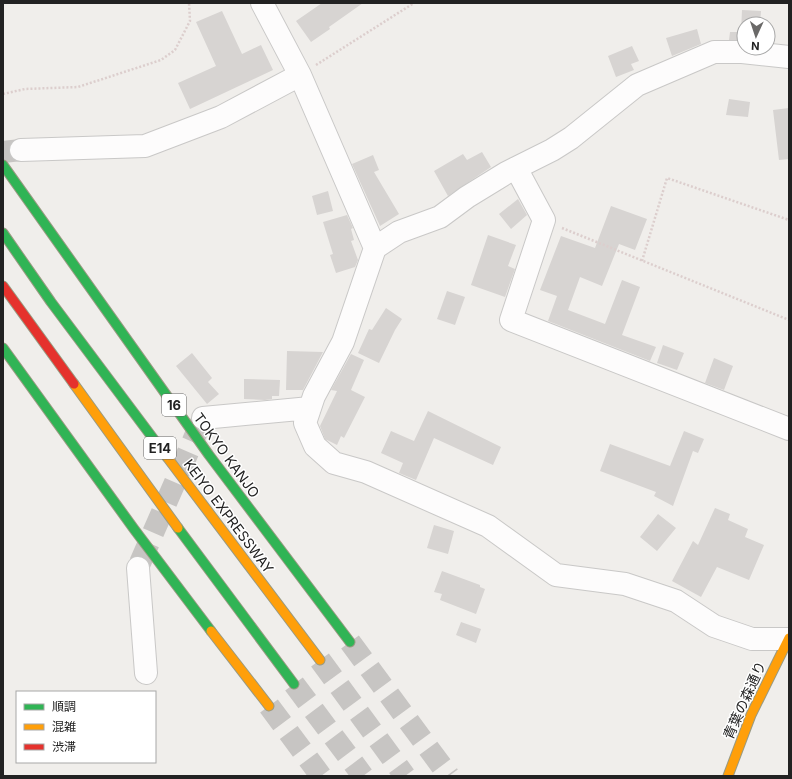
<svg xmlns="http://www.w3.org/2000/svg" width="792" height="779" viewBox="0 0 792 779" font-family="Inter,'Noto Sans JP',sans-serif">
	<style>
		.building { fill: #d7d4d2 }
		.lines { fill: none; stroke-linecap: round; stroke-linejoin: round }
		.street-tunnel { stroke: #c7c5c3; stroke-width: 22; stroke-dasharray: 22 11; stroke-linecap: butt }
		.highway-tunnel { stroke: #c7c5c3; stroke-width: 22; stroke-dasharray: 22 11; stroke-linecap: butt }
		.street-casing { stroke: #c9c8c7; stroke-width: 24 }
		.fast-casing { stroke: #999a82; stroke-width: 11 }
		.slow-casing { stroke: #999a82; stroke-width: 11 }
		.jam-casing { stroke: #999a82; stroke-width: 11 }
		.path { stroke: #dccecd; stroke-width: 2.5; stroke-dasharray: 2 2; stroke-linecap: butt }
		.street { stroke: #fdfcfc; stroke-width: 22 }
		.fast { stroke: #30b455; stroke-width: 9 }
		.slow { stroke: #ff9f0a; stroke-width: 9 }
		.jam { stroke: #e5322d; stroke-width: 9 }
		.labels { text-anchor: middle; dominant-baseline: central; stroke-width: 3; stroke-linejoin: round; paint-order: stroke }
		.shield { fill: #fff; stroke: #646464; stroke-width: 1 }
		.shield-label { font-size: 13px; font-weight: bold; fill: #222 }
		.street-label { font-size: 14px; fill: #222; stroke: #fff }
	</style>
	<rect width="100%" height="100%" fill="#f0eeeb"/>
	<path class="building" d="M 322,3 L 363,3 L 329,27 L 330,29 L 311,42 L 296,21 Z
		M 742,10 L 761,11 L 760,24 L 744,24 L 744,40 L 729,40 L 730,32 L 741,32 Z
		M 222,11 L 242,54 L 261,45 L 273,70 L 190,109 L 178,83 L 216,66 L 196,22 Z
		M 697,29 L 701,44 L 672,56 L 666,38 Z
		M 632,46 L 639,61 L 631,64 L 634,70 L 616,77 L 608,56 Z
		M 729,99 L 750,102 L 748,117 L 726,115 Z
		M 789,108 L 789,159 L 779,160 L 773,110 Z
		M 482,152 L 491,167 L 448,196 L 434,171 L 463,154 L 467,160 Z
		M 373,155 L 379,170 L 374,172 L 399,214 L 380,226 L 352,164 Z
		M 328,191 L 333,211 L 317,215 L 312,196 Z
		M 518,199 L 527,215 L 511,229 L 499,214 Z
		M 611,206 L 647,219 L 635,250 L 619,244 L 602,286 L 580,277 L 568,310 L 605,324 L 622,280 L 640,287 L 622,335 L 656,347 L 650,361 L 548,321 L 557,296 L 540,290 L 561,236 L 595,248 Z
		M 347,215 L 353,228 L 351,229 L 354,240 L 351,241 L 358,260 L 355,267 L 336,273 L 330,255 L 333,254 L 323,222 Z
		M 488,235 L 516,245 L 508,266 L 515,269 L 505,297 L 471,285 Z
		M 447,291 L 465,297 L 455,325 L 437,319 Z
		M 386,308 L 402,319 L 395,330 L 379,363 L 358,353 L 369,329 L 372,330 Z
		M 663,345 L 684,353 L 677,370 L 657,363 Z
		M 287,351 L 323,352 L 303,390 L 286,390 Z
		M 192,353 L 212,378 L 208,382 L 219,394 L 207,404 L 176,366 Z
		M 351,354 L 364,360 L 351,390 L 365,397 L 344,438 L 341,436 L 337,445 L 325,439 L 320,426 L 337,391 L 331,390 Z
		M 714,358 L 733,366 L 724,390 L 705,383 Z
		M 244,379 L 280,380 L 279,396 L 272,396 L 272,399 L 265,400 L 244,399 Z
		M 428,411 L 501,447 L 493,465 L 434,438 L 416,480 L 399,473 L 403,463 L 381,453 L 391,431 L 414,441 Z
		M 684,431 L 704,439 L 698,453 L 693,451 L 673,506 L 654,496 L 656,492 L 600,471 L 610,444 L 670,466 Z
		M 715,508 L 730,514 L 728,520 L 748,529 L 745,537 L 764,545 L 749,580 L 717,567 L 701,597 L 672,581 L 693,541 L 698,545 Z
		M 658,514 L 676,528 L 657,551 L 640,537 Z
		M 434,525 L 454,531 L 448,554 L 427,548 Z
		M 442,571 L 480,585 L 480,587 L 485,589 L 476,614 L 440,600 L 442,594 L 434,592 Z
		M 461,622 L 481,629 L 476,643 L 456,635 Z"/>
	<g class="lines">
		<path class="street-tunnel" d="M 3,152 L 21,150
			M 140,563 L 202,420"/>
		<path class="highway-tunnel" d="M 350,642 L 449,776
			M 320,660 L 405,776
			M 294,684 L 363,776
			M 269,706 L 321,776"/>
		<g class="street-casing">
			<path id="street" d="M 262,3 L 300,75 L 375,248
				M 21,150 L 145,146 L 221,117 L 300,75
				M 516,168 L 544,220 L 511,320 L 789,429
				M 203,418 L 310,408
				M 138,568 L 146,673
				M 788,639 L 752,639 L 714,626 L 676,601 L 625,584 L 556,575 L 488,526 L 366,472 L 334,463 L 315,446 L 305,423 L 314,396 L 343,342 L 375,248 L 399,232 L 440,217 L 467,197 L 506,173 L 552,150 L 571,138 L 637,85 L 714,52 L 742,52 L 789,57"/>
		</g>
		<g class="fast-casing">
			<path id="fast" d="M 3,165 L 209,455 L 350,642
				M 3,233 L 51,302 L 167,457
				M 3,348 L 134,529 L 211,631
				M 178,528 L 294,684"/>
		</g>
		<g class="slow-casing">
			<path id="slow" d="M 74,384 L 178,528
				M 167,457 L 320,660
				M 211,631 L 269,706
				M 728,776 L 751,715 L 789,638"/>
		</g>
		<g class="jam-casing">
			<path id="jam" d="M 3,286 L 74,384"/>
		</g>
		<path class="path" d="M 316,65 L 414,3
			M 3,94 L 25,89 L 78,87 L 161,60 L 175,50 L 190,21 L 189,3
			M 562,228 L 789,320
			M 642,261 L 667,178 L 789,220"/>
		<use href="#street" class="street"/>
		<use href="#fast" class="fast"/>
		<use href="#slow" class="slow"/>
		<use href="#jam" class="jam"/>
	</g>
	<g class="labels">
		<g class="shield">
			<rect x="162" y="394" width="24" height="22" rx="3"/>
			<rect x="144" y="437" width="32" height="22" rx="3"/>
		</g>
		<g class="shield-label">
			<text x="174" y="405">16</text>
			<text x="160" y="448">E14</text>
		</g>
		<g class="street-label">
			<text transform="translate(227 455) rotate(54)">TOKYO KANJO</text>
			<text transform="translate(229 516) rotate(53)">KEIYO EXPRESSWAY</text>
			<text transform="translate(744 700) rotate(-66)">青葉の森通り</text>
		</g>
	</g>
	<rect width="792" height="779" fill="none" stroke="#222222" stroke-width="8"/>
	<rect x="16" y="691" width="140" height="72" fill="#ffffff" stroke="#a7a7a7"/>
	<rect x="24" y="704" width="20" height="6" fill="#30b455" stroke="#a7a7a7"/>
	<text x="52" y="711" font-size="12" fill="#222222">順調</text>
	<rect x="24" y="724" width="20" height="6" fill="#ff9f0a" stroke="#a7a7a7"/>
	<text x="52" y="731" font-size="12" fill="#222222">混雑</text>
	<rect x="24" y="744" width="20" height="6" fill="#e5322d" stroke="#a7a7a7"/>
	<text x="52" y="751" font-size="12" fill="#222222">渋滞</text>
	<g transform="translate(756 36) rotate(183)"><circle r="19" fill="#ffffff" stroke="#a7a7a7"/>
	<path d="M0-3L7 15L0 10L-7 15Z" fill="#6a6968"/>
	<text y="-6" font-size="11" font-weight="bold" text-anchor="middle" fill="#222222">N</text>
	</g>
</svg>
